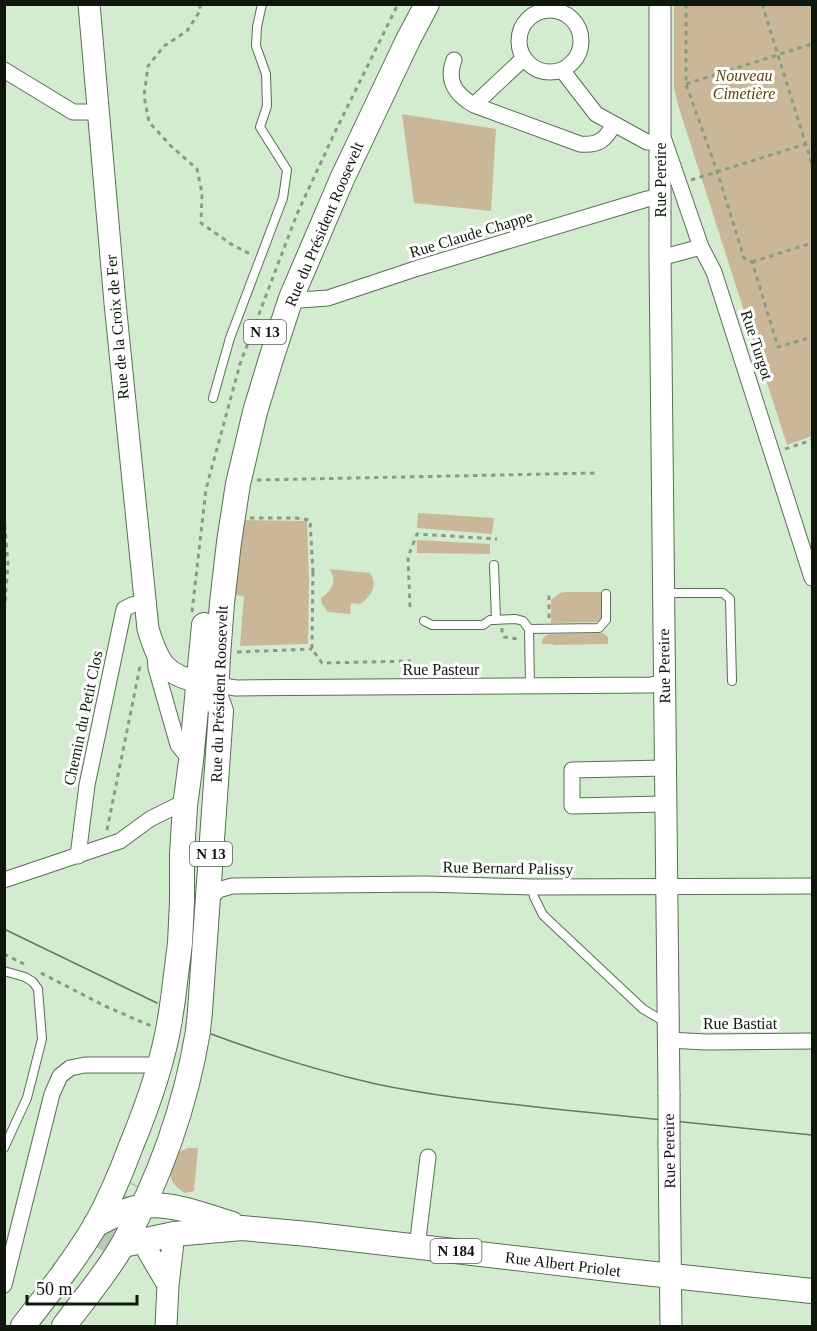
<svg xmlns="http://www.w3.org/2000/svg" width="817" height="1331" viewBox="0 0 817 1331" font-family="Georgia,serif">
	<style>
		.green { fill: #cab798 }
		.lines { fill: none; stroke-linecap: round; stroke-linejoin: round }
		.primary-tunnel { stroke: #b6ccb2; stroke-width: 24; stroke-dasharray: 24 12; stroke-linecap: butt }
		.lane-casing { stroke: #596f55; stroke-width: 10 }
		.street-casing { stroke: #596f55; stroke-width: 17 }
		.secondary-casing { stroke: #596f55; stroke-width: 23 }
		.primary-casing { stroke: #596f55; stroke-width: 26 }
		.path { stroke: #889b85; stroke-width: 3; stroke-dasharray: 4.5 4.5; stroke-linecap: butt }
		.lane { stroke: #fff; stroke-width: 8 }
		.street { stroke: #fff; stroke-width: 15 }
		.secondary { stroke: #fff; stroke-width: 21 }
		.primary { stroke: #fff; stroke-width: 24 }
		.tram { stroke: #667663; stroke-width: 1.5 }
		.secondary-bridge-casing { stroke: #596f55; stroke-width: 23; stroke-linecap: butt }
		.primary-bridge-casing { stroke: #596f55; stroke-width: 26; stroke-linecap: butt }
		.secondary-bridge { stroke: #fff; stroke-width: 21 }
		.primary-bridge { stroke: #fff; stroke-width: 24 }
		.labels { text-anchor: middle; dominant-baseline: central; stroke-width: 6; stroke-linejoin: round; paint-order: stroke }
		.shield { fill: #fff; stroke: #575d56; stroke-width: 1.5 }
		.shield-label { font-size: 15px; font-weight: bold; fill: #0f170d }
		.park-label { font-size: 16px; font-style: italic; fill: #5e430b; stroke: #fff }
		.street-label { font-size: 16px; fill: #0f170d; stroke: #fff }
	</style>
	<rect width="100%" height="100%" fill="#d3eccf"/>
	<path class="green" d="M 674,5 L 812,5 L 812,436 L 787,445 L 678,105 L 674,88 Z
		M 402,114 L 496,129 L 491,211 L 414,203 Z
		M 418,513 L 494,518 L 492,534 L 417,528 Z
		M 239,520 L 307,521 L 309,582 L 308,644 L 240,646 L 244,596 L 231,595 Z
		M 417,540 L 490,544 L 490,554 L 417,553 Z
		M 329,569 L 370,573 C 378,585 372,596 360,604 L 351,603 L 350,614 L 328,612 L 322,604 L 321,598 C 332,591 338,580 329,569 Z
		M 565,592 L 601,592 L 601,618 L 597,622 L 551,623 L 551,600 L 560,593 Z
		M 603,633 L 608,637 L 608,644 L 553,645 L 553,644 L 542,644 C 542,638 544,636 549,634 Z
		M 188,1148 L 198,1148 L 194,1191 L 185,1193 C 181,1190 177,1188 174,1184 C 168,1176 170,1163 175,1155 C 178,1151 184,1150 188,1148 Z"/>
	<g class="lines">
		<path class="primary-tunnel" d="M 103,1251 L 138,1186"/>
		<g class="lane-casing">
			<path id="lane" d="M 213,398 L 230,338 L 283,198 L 287,170 L 260,127 L 267,106 L 266,74 L 256,46 L 257,27 L 262,4
				M 494,565 L 496,620
				M 664,593 L 723,593 L 730,599 L 732,681
				M 424,621 L 432,625 L 483,625 L 490,620 L 516,619 L 523,621 L 529,629 L 599,628 L 606,620 L 606,594
				M 529,629 L 530,686
				M 532,887 L 534,897 L 543,915 L 643,1009 L 665,1022
				M 4,971 L 25,977 L 33,982 L 38,989 L 42,1039 L 27,1098 L 4,1148"/>
		</g>
		<g class="street-casing">
			<path id="street" d="M519 41a31 31 0 1 1 62 0a31 31 0 1 1-62 0Z
				M 454,60 C 446,81 455,94 474,105 L 580,144 C 599,146 606,139 614,124
				M 4,70 L 73,112 L 97,112
				M 562,70 L 596,114 L 647,142 L 660,142
				M 474,105 L 524,58
				M 664,140 L 701,247 L 714,272 L 812,578
				M 660,258 L 701,247
				M 291,298 L 300,300 L 328,298 L 418,268 L 647,199 L 661,196
				M 155,654 L 156,668 L 178,745 L 191,761
				M 217,685 L 236,688 L 651,685 L 664,682
				M 665,768 L 572,770 L 572,806 L 665,804
				M 78,856 L 87,785 L 124,609 L 132,605 L 144,602
				M 4,880 L 120,841 L 150,819 L 176,806 L 185,806
				M 209,901 L 218,890 L 232,886 L 425,884 L 532,887 L 812,886
				M 668,1040 L 706,1042 L 812,1041
				M 417,1247 L 428,1157
				M 4,1285 L 52,1094 L 60,1076 L 70,1068 L 85,1065 L 160,1065"/>
		</g>
		<g class="secondary-casing">
			<path id="secondary" d="M 89,4 L 115,303 L 148,629 C 158,661 164,675 199,682
				M 660,4 L 660,258 L 669,1094
				M 669,1145 L 671,1326
				M 142,1241 L 168,1285
				M 166,1326 L 168,1285 L 174,1234"/>
		</g>
		<g class="primary-casing">
			<path id="primary" d="M 173,999 L 180,943 L 182,902 L 182,854 L 185,806 L 191,761 L 204,625
				M 200,1011 L 221,711 L 216,697 L 218,656 L 222,603 L 229,542 L 238,484 L 255,412 L 271,359 L 291,298 L 342,179 L 408,40 L 427,4
				M 95,1225 C 111,1217 126,1209 144,1206 C 171,1202 206,1216 232,1224
				M 123,1245 L 174,1234 L 242,1228 L 308,1234 L 626,1271 L 812,1291
				M 23,1326 C 48,1294 74,1261 95,1226 C 109,1201 121,1173 131,1146 C 148,1105 163,1063 170,1019
				M 64,1326 C 84,1299 107,1273 123,1244 C 160,1179 186,1104 198,1031"/>
		</g>
		<path class="path" d="M 200,4 L 200,11 L 187,31 L 164,46 L 148,66 L 144,96 L 149,122 L 171,146 L 197,169 L 202,193 L 201,223 L 231,244 L 250,254
			M 686,4 L 686,84 L 717,171 L 744,258 L 752,262 L 778,347 L 812,337
			M 762,4 L 812,164
			M 686,84 L 812,44
			M 691,180 L 812,142
			M 752,262 L 812,243
			M 785,449 L 812,440
			M 257,480 L 596,473
			M 4,516 L 8,565 L 4,614
			M 250,518 L 295,518 L 310,520 L 313,572
			M 313,572 L 312,649 L 322,663 L 411,661
			M 410,607 L 408,557 L 417,534 L 497,539
			M 192,612 L 206,489 L 240,364 L 297,214 L 335,132 L 398,4
			M 549,618 L 549,594
			M 502,628 L 502,634 L 504,637 L 518,639
			M 237,652 L 312,649
			M 107,830 L 140,666
			M 4,954 L 24,964
			M 41,973 L 105,1006 L 151,1026"/>
		<use href="#lane" class="lane"/>
		<use href="#street" class="street"/>
		<use href="#secondary" class="secondary"/>
		<use href="#primary" class="primary"/>
		<path class="tram" d="M 4,929 L 157,1003
			M 211,1034 C 265,1054 319,1071 376,1084 C 438,1097 501,1103 564,1110 C 647,1118 730,1127 812,1135"/>
		<g class="secondary-bridge-casing">
			<path id="secondary-bridge" d="M 669,1094 L 669,1145"/>
		</g>
		<g class="primary-bridge-casing">
			<path id="primary-bridge" d="M 170,1019 L 173,999
				M 198,1031 L 200,1011"/>
		</g>
		<use href="#secondary-bridge" class="secondary-bridge"/>
		<use href="#primary-bridge" class="primary-bridge"/>
	</g>
	<g class="labels">
		<g class="shield">
			<rect x="244" y="320" width="42" height="24" rx="4.5"/>
			<rect x="190" y="842" width="42" height="24" rx="4.5"/>
			<rect x="430.5" y="1239" width="51" height="24" rx="4.5"/>
		</g>
		<g class="shield-label">
			<text x="265" y="332">N 13</text>
			<text x="211" y="854">N 13</text>
			<text x="456" y="1251">N 184</text>
		</g>
		<g class="park-label">
			<text x="744" y="75">Nouveau<tspan x="744" dy="18">Cimetière</tspan></text>
		</g>
		<g class="street-label">
			<text transform="translate(660 180) rotate(-90)">Rue Pereire</text>
			<text transform="translate(324 224) rotate(-67)">Rue du Président Roosevelt</text>
			<text transform="translate(471 234) rotate(-17)">Rue Claude Chappe</text>
			<text transform="translate(117 327) rotate(-95)">Rue de la Croix de Fer</text>
			<text transform="translate(757 345) rotate(72)">Rue Turgot</text>
			<text transform="translate(664 666) rotate(-91)">Rue Pereire</text>
			<text x="441" y="669">Rue Pasteur</text>
			<text transform="translate(219 694) rotate(-88)">Rue du Président Roosevelt</text>
			<text transform="translate(83 718) rotate(-78)">Chemin du Petit Clos</text>
			<text transform="translate(508 868) rotate(1)">Rue Bernard Palissy</text>
			<text x="740" y="1023">Rue Bastiat</text>
			<text transform="translate(669 1151) rotate(-91)">Rue Pereire</text>
			<text transform="translate(563 1264) rotate(7)">Rue Albert Priolet</text>
		</g>
	</g>
	<rect width="817" height="1331" fill="none" stroke="#0f170d" stroke-width="12"/>
	<path d="M27 1295v9h110v-9" fill="none" stroke="#0f170d" stroke-width="3"/>
	<text x="36" y="1295" font-size="18" fill="#0f170d" stroke="#ffffff" stroke-width="4.5" paint-order="stroke">50 m</text>
</svg>
